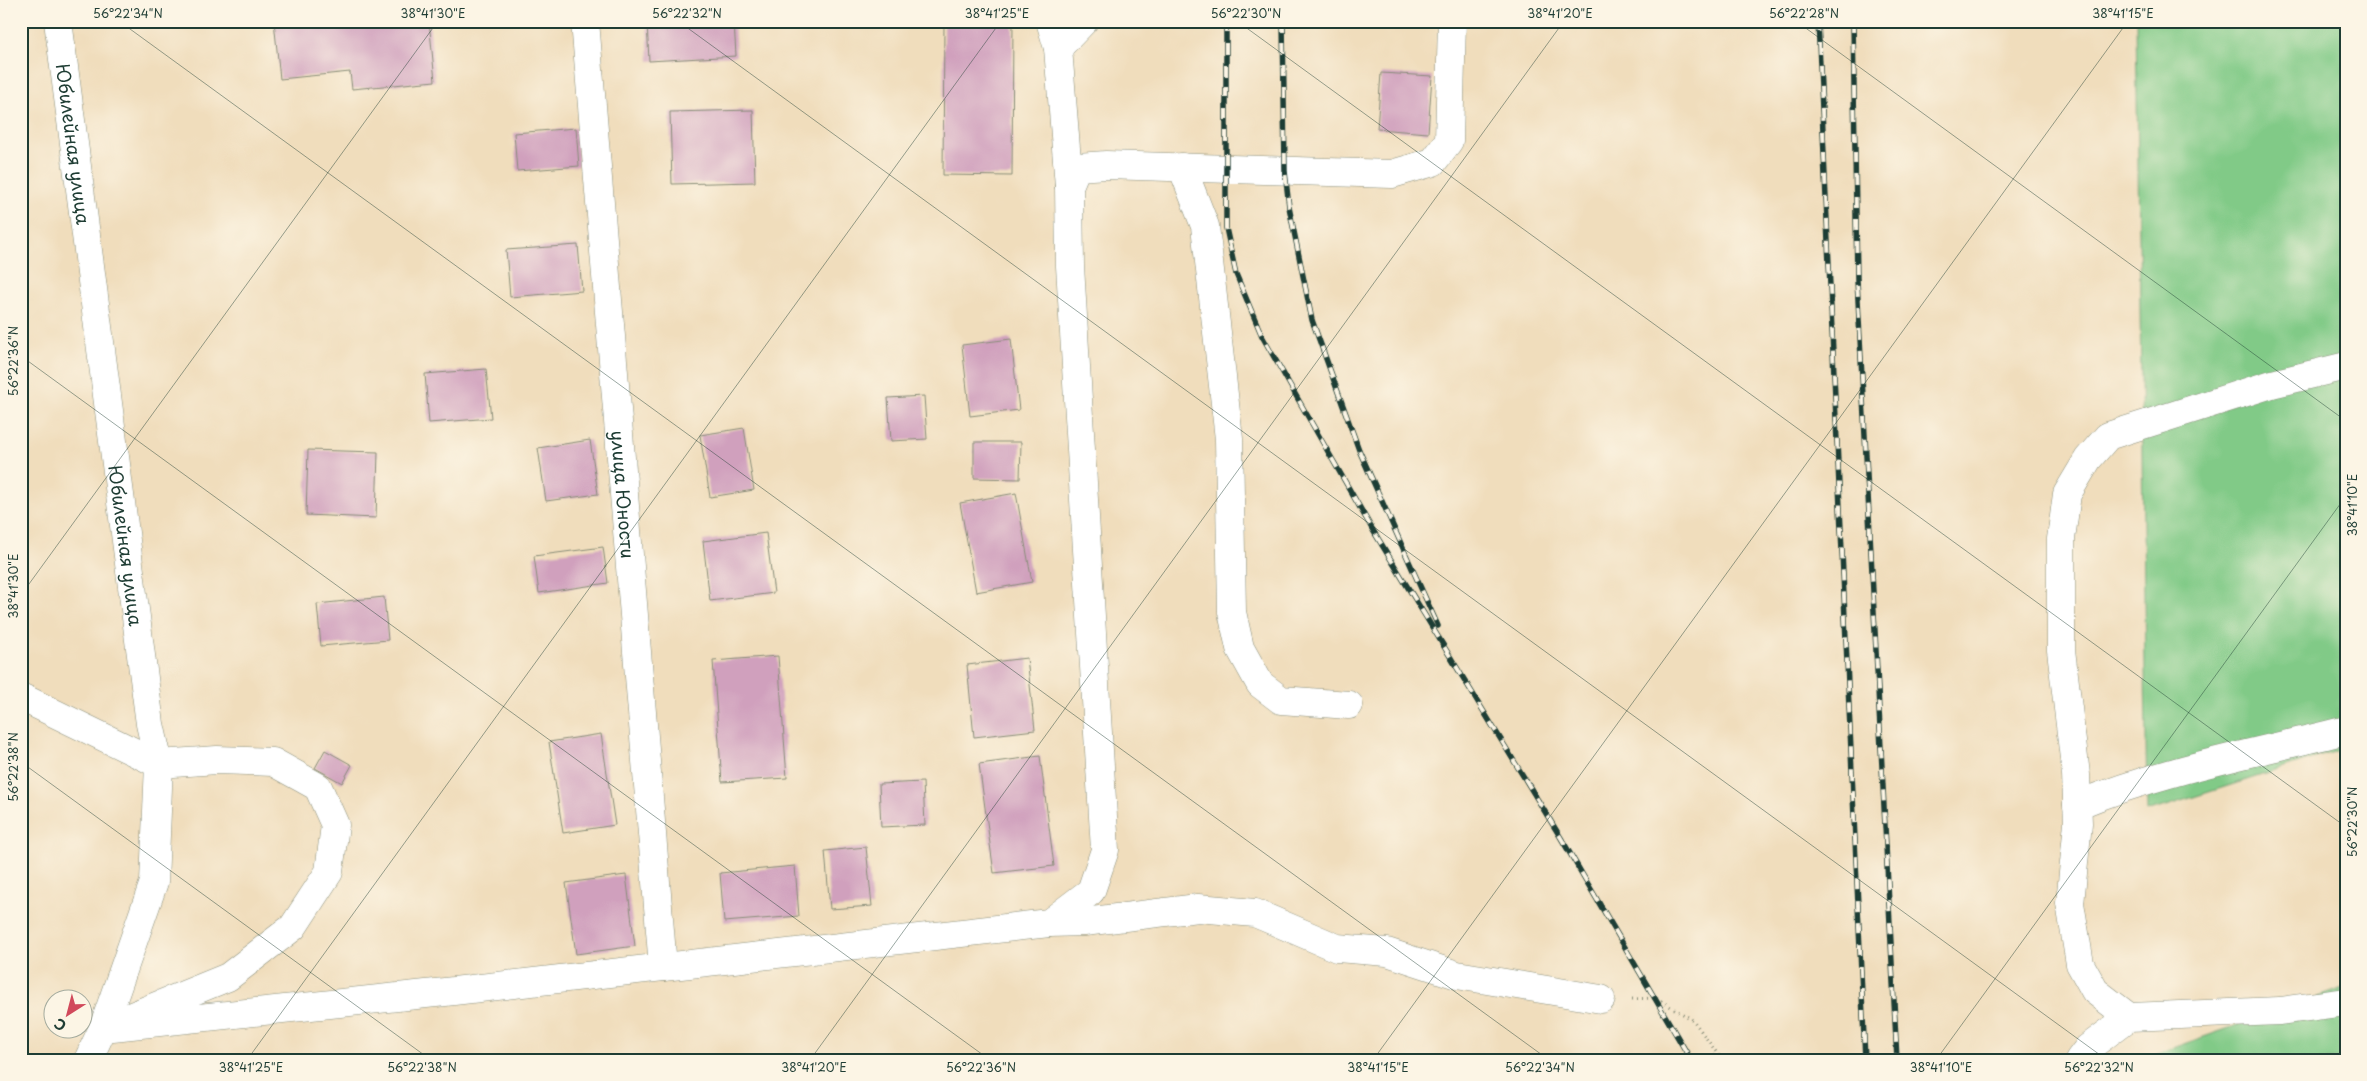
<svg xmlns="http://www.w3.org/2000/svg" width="2367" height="1081" viewBox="0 0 2367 1081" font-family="'Playpen Sans',sans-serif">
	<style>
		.green { fill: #81ca87; stroke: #50845e }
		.building { fill: #d0a0bd }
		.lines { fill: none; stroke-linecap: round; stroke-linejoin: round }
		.minor-casing { stroke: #888d78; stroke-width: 29 }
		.path { stroke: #888d78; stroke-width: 3; stroke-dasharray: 1 4; stroke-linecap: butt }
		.minor { stroke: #fff; stroke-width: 28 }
		.rail-casing { stroke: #1f3d34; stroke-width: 5.5 }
		.rail { stroke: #fcf5e5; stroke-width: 4; stroke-dasharray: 11; stroke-linecap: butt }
		.ticks { fill: none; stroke: #1f3d34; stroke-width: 1; stroke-opacity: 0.45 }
		.labels { text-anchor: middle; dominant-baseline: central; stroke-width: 5; stroke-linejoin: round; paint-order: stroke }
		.street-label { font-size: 18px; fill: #1f3d34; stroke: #fcf5e5 }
		.neatline { fill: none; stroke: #1f3d34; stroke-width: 2 }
		.ticks-label { font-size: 12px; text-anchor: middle; fill: #1f3d34 }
	</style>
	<rect width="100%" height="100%" fill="#fcf5e5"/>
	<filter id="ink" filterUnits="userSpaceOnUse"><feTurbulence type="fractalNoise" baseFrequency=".02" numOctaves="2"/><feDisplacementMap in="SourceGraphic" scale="10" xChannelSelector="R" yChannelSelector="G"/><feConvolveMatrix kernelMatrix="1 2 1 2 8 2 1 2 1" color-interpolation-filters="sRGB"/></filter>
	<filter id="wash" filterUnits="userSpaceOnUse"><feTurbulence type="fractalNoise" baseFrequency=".0096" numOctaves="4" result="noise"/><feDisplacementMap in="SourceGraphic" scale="20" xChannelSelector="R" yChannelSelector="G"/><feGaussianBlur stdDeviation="1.12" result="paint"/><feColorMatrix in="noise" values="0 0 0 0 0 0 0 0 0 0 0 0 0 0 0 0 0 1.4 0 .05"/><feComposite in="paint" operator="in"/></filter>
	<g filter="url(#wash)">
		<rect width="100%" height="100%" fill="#f0ddbc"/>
		<path class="green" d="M 2136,21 L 2346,21 L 2346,748 L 2147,812 Z
			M 2346,987 L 2346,1060 L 2138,1060 Z"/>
		<g id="blocks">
			<path class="building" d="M 274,21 L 429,21 L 435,81 L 352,89 L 350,72 L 280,79 Z
				M 647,21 L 734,21 L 736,56 L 649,61 Z
				M 944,21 L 1013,21 L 1012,176 L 943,175 Z
				M 1381,73 L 1432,76 L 1428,133 L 1377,129 Z
				M 753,110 L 755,182 L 672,184 L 670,112 Z
				M 576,128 L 579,166 L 517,171 L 514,133 Z
				M 578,245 L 582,291 L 510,297 L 506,250 Z
				M 1011,339 L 1019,410 L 970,416 L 962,345 Z
				M 486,369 L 491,418 L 429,423 L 425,374 Z
				M 924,396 L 927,439 L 891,441 L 888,398 Z
				M 744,428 L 754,490 L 710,497 L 700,435 Z
				M 590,440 L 598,494 L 546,501 L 538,448 Z
				M 974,442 L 1021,442 L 1020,479 L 974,478 Z
				M 308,450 L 378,452 L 376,518 L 306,515 Z
				M 1016,493 L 1032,582 L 976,592 L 960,503 Z
				M 766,533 L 774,593 L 710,601 L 703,541 Z
				M 603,547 L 608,583 L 539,593 L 534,556 Z
				M 384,597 L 388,640 L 321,646 L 317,604 Z
				M 778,656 L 787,778 L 722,782 L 713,661 Z
				M 1027,658 L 1035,730 L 974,737 L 967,665 Z
				M 601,734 L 615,825 L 563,833 L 549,742 Z
				M 325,750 L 352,765 L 342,783 L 315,768 Z
				M 1040,756 L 1054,866 L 994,873 L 979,764 Z
				M 923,782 L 925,825 L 881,827 L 879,784 Z
				M 866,847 L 872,906 L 830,909 L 825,851 Z
				M 795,866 L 799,916 L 724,922 L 720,873 Z
				M 626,875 L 635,946 L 576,954 L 566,883 Z"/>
		</g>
	</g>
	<g filter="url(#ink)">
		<use href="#blocks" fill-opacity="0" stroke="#888d78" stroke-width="1"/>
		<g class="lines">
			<g class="minor-casing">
				<g id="minor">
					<path id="s1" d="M 58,21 L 150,724 L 159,764 L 154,882 L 103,1028 L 88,1060"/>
					<path id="s2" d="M 585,21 L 663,967"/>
					<path d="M 1058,48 L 1084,21"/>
					<path d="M 1182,167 L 1205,226 L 1229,439 L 1232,612 L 1240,648 L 1260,684 L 1281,700 L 1349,705"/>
					<path d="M 1069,186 L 1077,167 L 1106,165 L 1392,174 L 1433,162 L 1449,141 L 1452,21"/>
					<path d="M 21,697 L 159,764 L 217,760 L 273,762 L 318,787 L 335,825 L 329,872 L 293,927 L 228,977 L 132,1016"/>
					<path d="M 2077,805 C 2162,770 2256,753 2346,730"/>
					<path d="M 1049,923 L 1084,922 L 1198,908 L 1255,913 L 1337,948 L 1387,952 L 1457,975 L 1601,999"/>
					<path d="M 2129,1017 L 2095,991 L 2080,964 L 2070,903 L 2078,823 L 2076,775 L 2061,650 L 2061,539 L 2067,494 L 2088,459 L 2108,436 L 2272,384 L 2346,366"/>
					<path d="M 103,1028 L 445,992 L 1049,923 L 1091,891 L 1105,850 L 1070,266 L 1069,186 L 1058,48 L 1050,21"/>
					<path d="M 2079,1060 L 2088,1048 L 2129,1017 L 2280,1011 L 2346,1002"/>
				</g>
			</g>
			<path class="path" d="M 1632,999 L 1656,998 L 1693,1020 L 1722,1060"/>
			<use href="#minor" class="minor"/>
			<g class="rail-casing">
				<path id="rail" d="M 1226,21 L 1226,228 L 1236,274 L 1262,336 L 1371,527 L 1561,838 L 1691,1060
					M 1283,21 L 1285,171 L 1289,207 L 1312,320 L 1359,450 L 1438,626
					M 1818,21 L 1865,1060
					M 1853,21 L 1857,280 L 1897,1060"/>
			</g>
			<use href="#rail" class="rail"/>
		</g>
	</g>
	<path class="ticks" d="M 119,21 L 1549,1060M 678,21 L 2107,1060M 1237,21 L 2346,827M 1796,21 L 2346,421M 21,356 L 990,1060M 21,595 L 438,21M 21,762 L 431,1060M 247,1060 L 1001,21M 810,1060 L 1564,21M 1373,1060 L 2128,21M 1936,1060 L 2346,496"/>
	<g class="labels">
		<g class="street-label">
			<text stroke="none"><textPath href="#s1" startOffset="124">Юбилейная улица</textPath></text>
			<text stroke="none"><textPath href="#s2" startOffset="475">улица Юности</textPath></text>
			<text stroke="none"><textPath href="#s1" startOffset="529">Юбилейная улица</textPath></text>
		</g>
	</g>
	<rect width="2367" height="1081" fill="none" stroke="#fcf5e5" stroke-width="55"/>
	<g transform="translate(68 1014) rotate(216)"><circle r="24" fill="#fcf5e5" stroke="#a4ab9e"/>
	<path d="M0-4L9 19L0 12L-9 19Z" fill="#d1495b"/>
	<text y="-8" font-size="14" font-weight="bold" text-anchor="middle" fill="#1f3d34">С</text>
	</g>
	<rect x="28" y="28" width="2312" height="1026" class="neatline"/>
	<g class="ticks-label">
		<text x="128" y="18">56°22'34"N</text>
		<text x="433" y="18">38°41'30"E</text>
		<text x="687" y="18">56°22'32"N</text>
		<text x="997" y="18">38°41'25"E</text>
		<text x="1246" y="18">56°22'30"N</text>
		<text x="1560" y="18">38°41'20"E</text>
		<text x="1804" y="18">56°22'28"N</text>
		<text x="2123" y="18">38°41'15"E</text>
		<text transform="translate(14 361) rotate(-90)" y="4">56°22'36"N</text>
		<text transform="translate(2353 505) rotate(-90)" y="4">38°41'10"E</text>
		<text transform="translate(14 586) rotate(-90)" y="4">38°41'30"E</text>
		<text transform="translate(14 767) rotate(-90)" y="4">56°22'38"N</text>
		<text transform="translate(2353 822) rotate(-90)" y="4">56°22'30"N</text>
		<text x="251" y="1072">38°41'25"E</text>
		<text x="422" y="1072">56°22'38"N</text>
		<text x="814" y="1072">38°41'20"E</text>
		<text x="981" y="1072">56°22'36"N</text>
		<text x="1378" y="1072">38°41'15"E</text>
		<text x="1540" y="1072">56°22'34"N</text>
		<text x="1941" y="1072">38°41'10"E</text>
		<text x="2099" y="1072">56°22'32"N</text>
	</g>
</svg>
